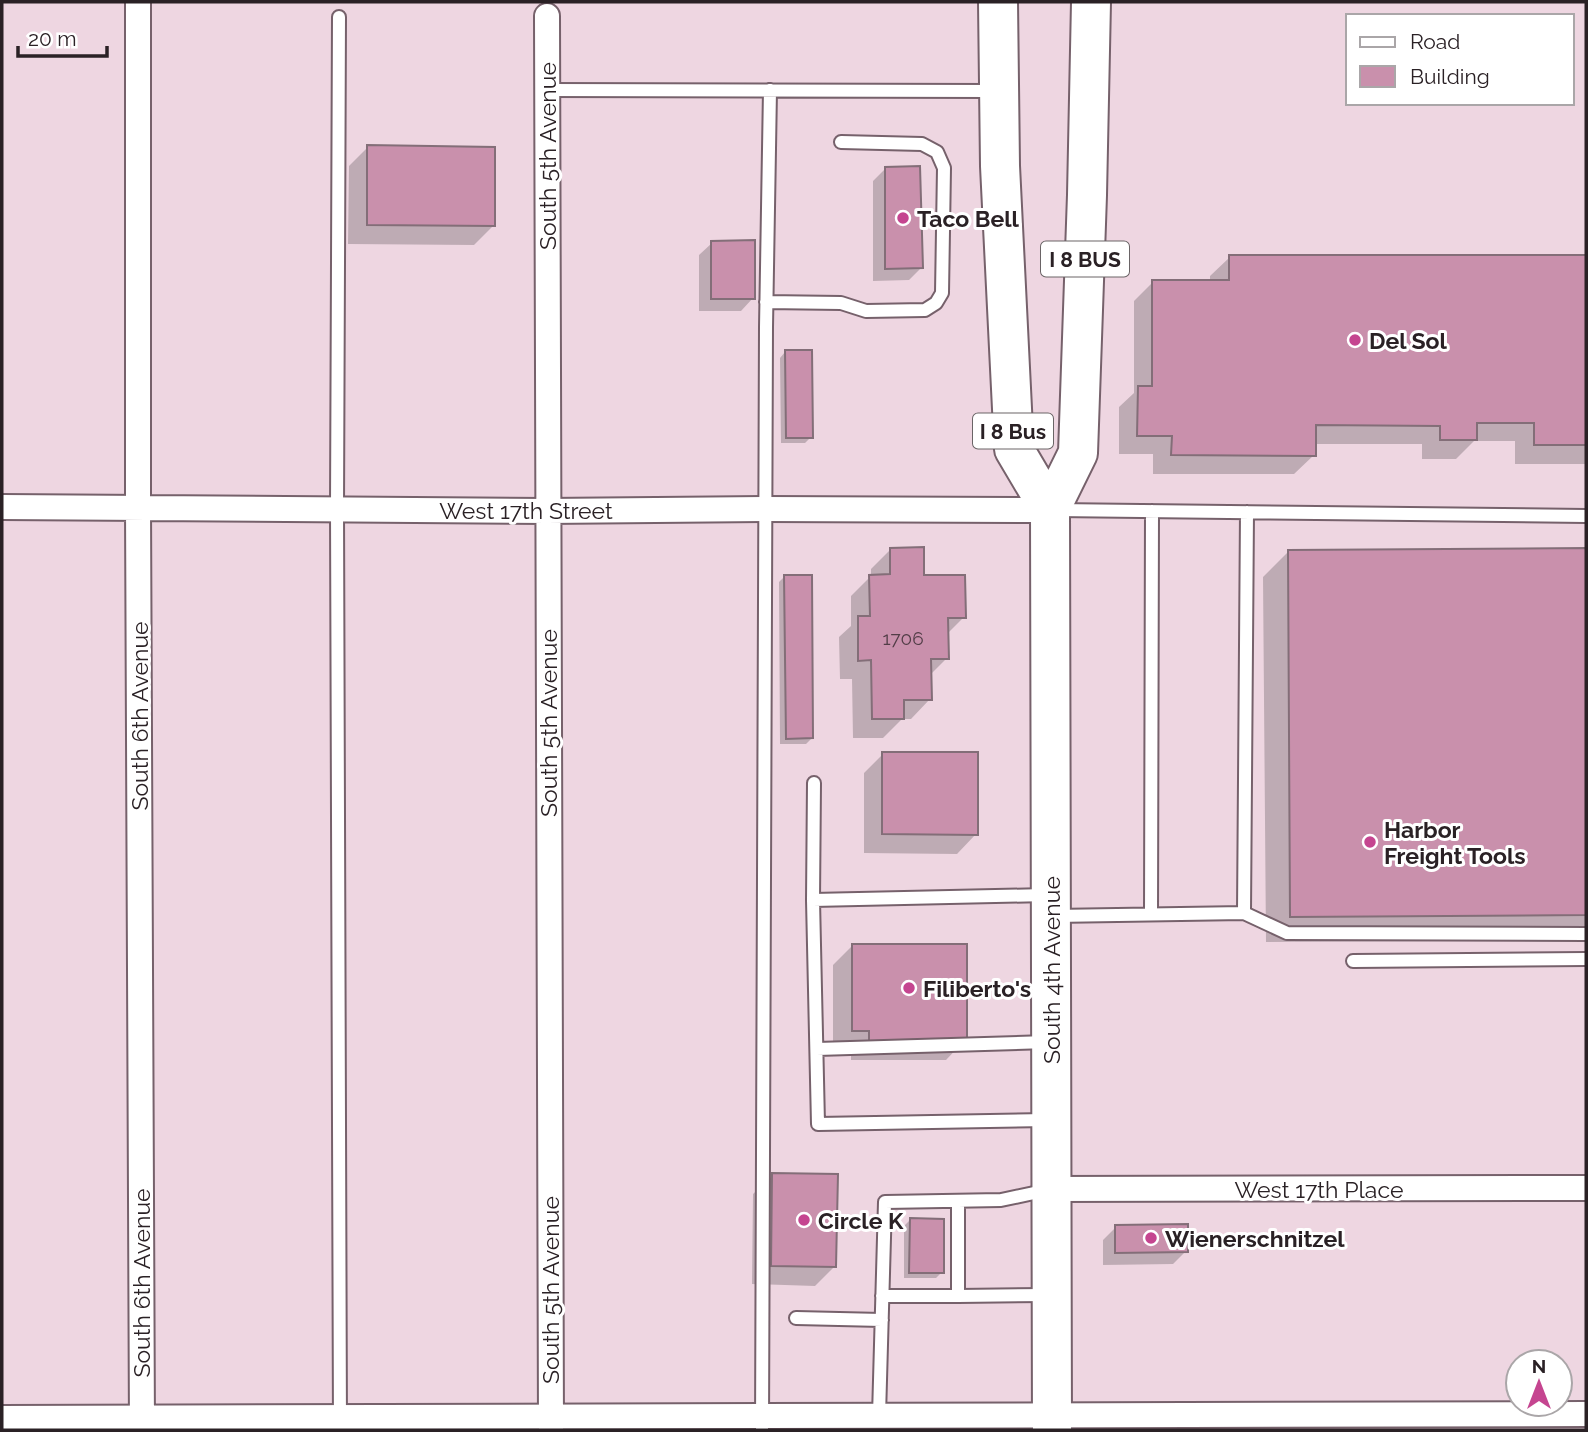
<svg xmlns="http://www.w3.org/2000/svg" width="1588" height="1432" viewBox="0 0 1588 1432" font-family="Raleway,sans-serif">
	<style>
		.shadow { fill: #0003 }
		.building { fill: #c990ac; stroke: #836e78; stroke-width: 2 }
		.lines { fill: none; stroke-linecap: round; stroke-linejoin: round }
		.service-casing { stroke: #76616b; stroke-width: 16 }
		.minor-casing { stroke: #76616b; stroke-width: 28 }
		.primary-casing { stroke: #76616b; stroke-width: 42 }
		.service { stroke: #fff; stroke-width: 12 }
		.minor { stroke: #fff; stroke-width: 24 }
		.primary { stroke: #fff; stroke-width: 38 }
		.poi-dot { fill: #c54590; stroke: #fff; stroke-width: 2.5 }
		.labels { text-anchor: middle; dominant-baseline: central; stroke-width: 6; stroke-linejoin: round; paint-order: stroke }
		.number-label { font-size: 19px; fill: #523d47 }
		.shield { fill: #fff; stroke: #6a6466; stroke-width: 2 }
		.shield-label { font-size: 21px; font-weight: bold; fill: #2a2125 }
		.street-label { font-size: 23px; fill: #2a2125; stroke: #fff }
		.poi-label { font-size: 23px; font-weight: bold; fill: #2a2125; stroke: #fff; text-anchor: start }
	</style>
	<rect width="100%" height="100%" fill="#eed6e1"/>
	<path class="shadow" d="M 368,147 L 493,226 L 474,245 L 348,244 L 349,166 Z
		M 886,168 L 921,268 L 909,280 L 873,281 L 873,181 Z
		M 712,243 L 753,298 L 741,311 L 699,311 L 699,255 Z
		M 1230,257 L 1586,257 L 1586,464 L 1515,464 L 1515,441 L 1474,441 L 1456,459 L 1422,459 L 1422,444 L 1314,444 L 1314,455 L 1294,474 L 1153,474 L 1153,454 L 1119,454 L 1119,407 L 1134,393 L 1134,301 L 1153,282 L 1210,282 L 1210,276 Z
		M 785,352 L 811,437 L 805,443 L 781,443 L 780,358 Z
		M 891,549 L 922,577 L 964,617 L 947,634 L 947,658 L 930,675 L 930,699 L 911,719 L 902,719 L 883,738 L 853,738 L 852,679 L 840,679 L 839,637 L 851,626 L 851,596 L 871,576 L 871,569 Z
		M 1586,550 L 1586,940 L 1266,942 L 1263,577 L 1289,551 Z
		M 785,576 L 812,738 L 806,744 L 780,744 L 779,582 Z
		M 883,754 L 976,834 L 957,854 L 864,853 L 864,773 Z
		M 852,946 L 965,1040 L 946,1060 L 851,1060 L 851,1050 L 833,1049 L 833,965 Z
		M 773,1175 L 835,1266 L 815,1286 L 752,1284 L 753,1194 Z
		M 910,1220 L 942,1272 L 936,1278 L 904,1278 L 904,1226 Z
		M 1116,1227 L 1186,1251 L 1173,1264 L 1103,1265 L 1103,1240 Z"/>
	<path class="building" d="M 367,145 L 495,147 L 495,226 L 367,225 Z
		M 920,166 L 923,268 L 885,269 L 885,167 Z
		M 755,240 L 755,299 L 711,299 L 711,241 Z
		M 1229,255 L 1586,255 L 1586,445 L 1534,445 L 1534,423 L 1477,423 L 1477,440 L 1440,440 L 1440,426 L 1316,425 L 1316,456 L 1171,455 L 1172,436 L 1137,436 L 1138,386 L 1152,386 L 1152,280 L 1229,280 Z
		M 785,350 L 812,350 L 813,438 L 786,438 Z
		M 924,547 L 924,575 L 965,575 L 966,618 L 948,618 L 949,659 L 931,659 L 932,700 L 904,700 L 904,719 L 872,719 L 871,660 L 858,661 L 858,616 L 870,616 L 869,575 L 890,574 L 890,548 Z
		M 1586,548 L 1586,915 L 1290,917 L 1288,550 Z
		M 784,575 L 812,575 L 813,738 L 786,739 Z
		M 882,752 L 978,752 L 978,835 L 882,834 Z
		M 852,944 L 967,944 L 967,1041 L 869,1042 L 869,1031 L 852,1031 Z
		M 772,1173 L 838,1174 L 836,1267 L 771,1266 Z
		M 910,1218 L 944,1219 L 944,1273 L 909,1273 Z
		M 1188,1224 L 1188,1252 L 1115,1253 L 1115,1225 Z"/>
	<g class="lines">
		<g class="service-casing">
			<path id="service" d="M 339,17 L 337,509 L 340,1430
				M 546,90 L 994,91
				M 766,302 L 841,303 L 866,311 L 925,310 L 936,303 L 942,293 L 944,168 L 937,152 L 922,144 L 841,142
				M 1055,510 L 1586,516
				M 1046,895 L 813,900 L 818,1124 L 1047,1120
				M 813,900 L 814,783
				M 1244,913 L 1287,933 L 1586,934
				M 1151,914 L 1152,511
				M 1054,916 L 1244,913 L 1247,512
				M 1353,961 L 1586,959
				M 817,1049 L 1047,1042
				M 958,1201 L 958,1296 L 1048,1295
				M 882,1296 L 958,1296
				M 796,1318 L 882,1320
				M 879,1416 L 885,1202 L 1001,1200 L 1048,1190
				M 762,1430 L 766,327 L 770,90"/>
		</g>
		<g class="minor-casing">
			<path id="minor" d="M 138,2 L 138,507 L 142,1430
				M 547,16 L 551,1430
				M 2,507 L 547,511 L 765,509 L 1050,510
				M 1052,1189 L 1586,1188
				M 2,1418 L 1586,1414"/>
		</g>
		<g class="primary-casing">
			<path id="primary" d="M 998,2 L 1000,166 L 1014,449 L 1050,510
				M 1052,1430 L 1050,510 L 1078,453 L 1087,195 L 1091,2"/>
		</g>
		<use href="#service" class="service"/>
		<use href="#minor" class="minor"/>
		<use href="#primary" class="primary"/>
	</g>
	<g class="poi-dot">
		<circle cx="903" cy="218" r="7"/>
		<circle cx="1355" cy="340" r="7"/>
		<circle cx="1370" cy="842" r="7"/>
		<circle cx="909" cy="988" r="7"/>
		<circle cx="804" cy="1220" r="7"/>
		<circle cx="1151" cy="1238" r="7"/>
	</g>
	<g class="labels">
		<g class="number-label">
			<text x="903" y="638">1706</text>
		</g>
		<g class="shield">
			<rect x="1041" y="241.5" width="88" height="35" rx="5"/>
			<rect x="973" y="413.5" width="80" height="35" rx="5"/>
		</g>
		<g class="shield-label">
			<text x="1085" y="259">I 8 BUS</text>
			<text x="1013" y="431">I 8 Bus</text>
		</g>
		<g class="street-label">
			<text transform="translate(547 156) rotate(-90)">South 5th Avenue</text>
			<text x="526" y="510">West 17th Street</text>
			<text transform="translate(139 716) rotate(-90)">South 6th Avenue</text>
			<text transform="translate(548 723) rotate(-90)">South 5th Avenue</text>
			<text transform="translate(1051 970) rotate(-90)">South 4th Avenue</text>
			<text x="1319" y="1189">West 17th Place</text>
			<text transform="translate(141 1283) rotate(-90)">South 6th Avenue</text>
			<text transform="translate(550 1290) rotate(-90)">South 5th Avenue</text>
		</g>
		<g class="poi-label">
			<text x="917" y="218">Taco Bell</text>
			<text x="1369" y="340">Del Sol</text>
			<text x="1384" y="829">Harbor<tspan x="1384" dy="26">Freight Tools</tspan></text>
			<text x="923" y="988">Filiberto's</text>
			<text x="818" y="1220">Circle K</text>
			<text x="1165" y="1238">Wienerschnitzel</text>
		</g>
	</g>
	<rect width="1588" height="1432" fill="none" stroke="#2a2125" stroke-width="7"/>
	<rect x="1346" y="14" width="228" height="91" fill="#ffffff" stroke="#aaa6a8" stroke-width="2"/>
	<rect x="1360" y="37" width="35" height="10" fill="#ffffff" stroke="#aaa6a8" stroke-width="2"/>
	<text x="1410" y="49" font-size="21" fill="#2a2125">Road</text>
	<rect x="1360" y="66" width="35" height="21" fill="#c990ac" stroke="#aaa6a8" stroke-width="2"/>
	<text x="1410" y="84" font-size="21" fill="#2a2125">Building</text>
	<g transform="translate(1539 1383)"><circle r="33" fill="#ffffff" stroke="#aaa6a8" stroke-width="2"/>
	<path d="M0-5L12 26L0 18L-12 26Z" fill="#c54590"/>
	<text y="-10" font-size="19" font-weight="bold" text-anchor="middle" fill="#2a2125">N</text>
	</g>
	<path d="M18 46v10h89v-10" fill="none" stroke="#2a2125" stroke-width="3.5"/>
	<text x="28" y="46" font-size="21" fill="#2a2125" stroke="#ffffff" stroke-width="5" paint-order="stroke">20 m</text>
</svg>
